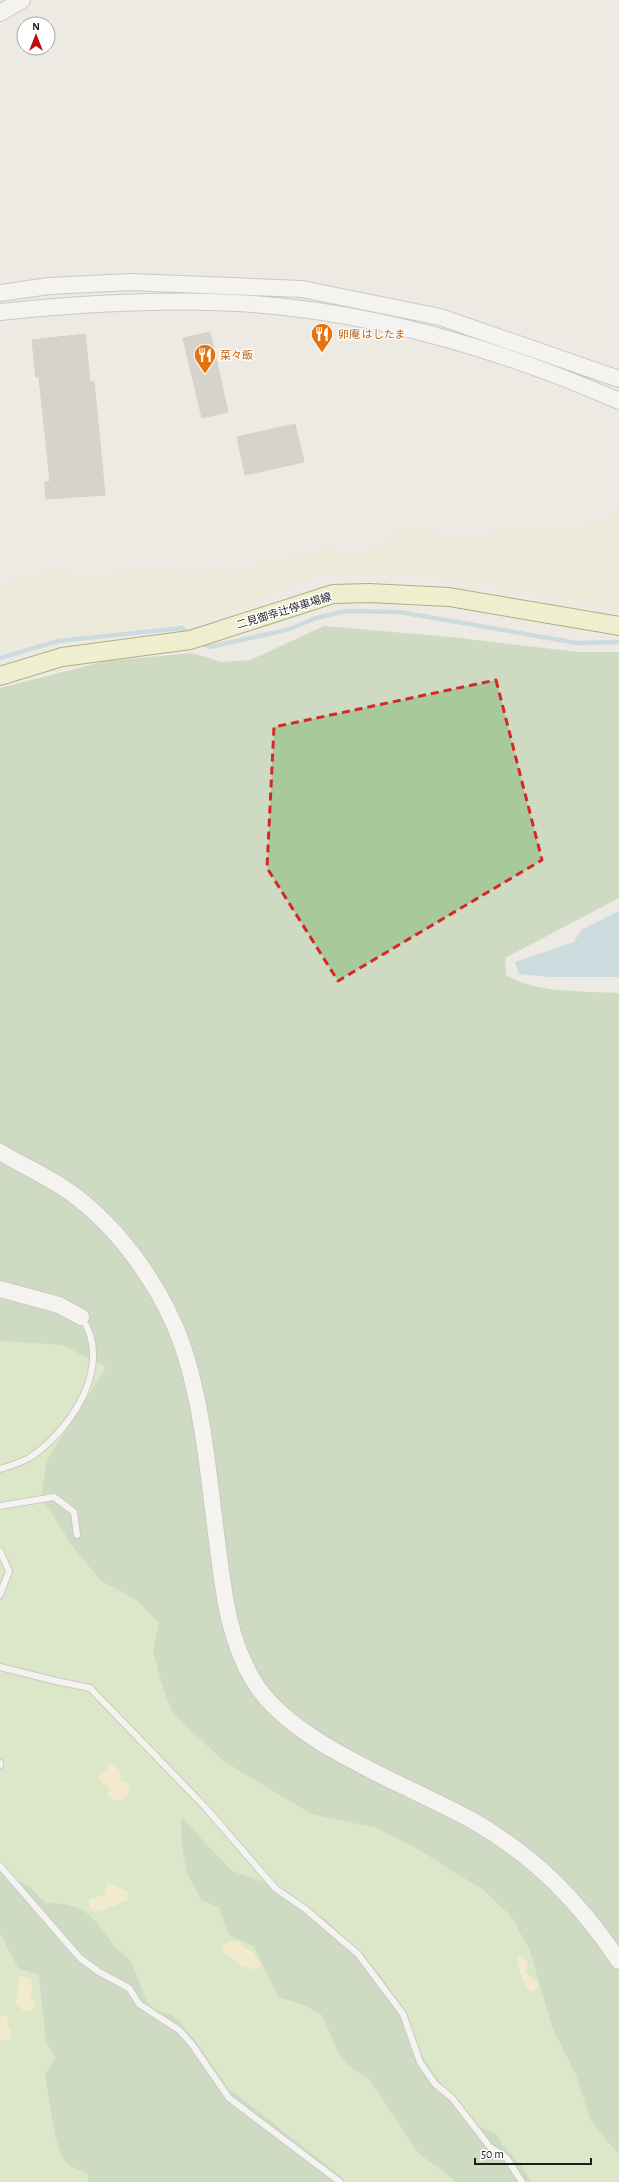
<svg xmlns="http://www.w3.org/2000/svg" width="619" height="2182" viewBox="0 0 619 2182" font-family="'Alegreya Sans','Noto Sans JP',sans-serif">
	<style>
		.farmland { fill: #e9ebcf }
		.grass { fill: #c7e5ab }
		.forest { fill: #a8ca9a }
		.sand { fill: #faecb4 }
		.water { fill: #a5cdd8 }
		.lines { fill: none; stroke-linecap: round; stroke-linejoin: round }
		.stream { stroke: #a5cdd8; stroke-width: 4.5 }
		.building { fill: #bdb5af; stroke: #beb1a6 }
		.service-casing { stroke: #a3a3a3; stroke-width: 8 }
		.tertiary-casing { stroke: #a3a3a3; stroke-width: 18 }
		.secondary-casing { stroke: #606b0b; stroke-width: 20 }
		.service { stroke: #fff; stroke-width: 6 }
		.tertiary { stroke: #fff; stroke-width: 16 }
		.secondary { stroke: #f2f5b9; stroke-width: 18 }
		.marked { fill: none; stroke: #d62828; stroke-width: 3; stroke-dasharray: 8 5; stroke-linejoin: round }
		.labels { text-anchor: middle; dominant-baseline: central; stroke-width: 3; stroke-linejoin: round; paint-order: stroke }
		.food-label { font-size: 11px; fill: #c56008; stroke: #fff; text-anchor: start }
		.street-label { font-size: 11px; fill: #1c1c1c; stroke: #fff }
	</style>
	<rect width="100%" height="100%" fill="#edeae3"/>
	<path class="farmland" d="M 619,507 L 619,610 L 503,587 L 406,574 L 352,572 L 319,576 L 228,613 L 196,622 L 51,639 L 0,654 L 1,587 L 10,581 L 42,573 L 55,567 L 85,579 L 94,578 L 124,570 L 153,566 L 186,572 L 218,570 L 228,573 L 253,567 L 265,561 L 315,553 L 323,547 L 345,552 L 381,549 L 394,533 L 428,530 L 456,540 L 494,533 L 542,527 L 561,533 L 604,521 Z"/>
	<path class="grass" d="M 0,1304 L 166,1326 L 619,1978 L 619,2182 L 0,2182 Z"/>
	<path class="forest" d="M 324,626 L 451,637 L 578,652 L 619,652 L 619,898 L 505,958 L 506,975 C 536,993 584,991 619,993 L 619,2155 L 591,2121 L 576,2075 L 552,2027 L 530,1951 L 511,1916 L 482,1889 L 414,1847 L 377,1828 L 311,1814 L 222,1760 L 172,1712 L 162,1685 L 153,1650 L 159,1623 L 138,1601 L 100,1580 L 74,1548 L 41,1497 L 47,1460 L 106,1367 L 62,1345 L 0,1341 L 0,688 L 106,661 L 193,653 L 221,662 L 250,660 Z
		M 181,1817 L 232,1871 L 279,1887 L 327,1921 L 360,1952 L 379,1974 L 406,2013 L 419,2051 L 444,2088 L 455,2096 L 478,2126 L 496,2133 L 504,2147 L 521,2165 L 531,2182 L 455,2182 L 452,2178 L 418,2153 L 370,2080 L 348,2065 L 337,2050 L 322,2015 L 304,2005 L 278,1997 L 254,1946 L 229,1935 L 219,1907 L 202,1901 L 187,1873 L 182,1848 Z
		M 0,1871 L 30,1887 L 45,1903 L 64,1904 L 82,1909 L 98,1924 L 116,1948 L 131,1961 L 147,2002 L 155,2010 L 170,2014 L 179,2021 L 200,2047 L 228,2088 L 343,2178 L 345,2182 L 89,2182 L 87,2174 C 81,2171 74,2168 68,2164 C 54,2153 49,2094 45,2075 L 56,2058 L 46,2043 L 39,1975 L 18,1968 L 0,1933 Z"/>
	<path class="sand" d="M 110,1764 L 116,1765 L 121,1774 L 121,1780 L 129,1784 C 131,1790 127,1796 121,1800 C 115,1801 112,1799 108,1794 L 109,1787 C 104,1783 99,1784 98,1775 L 107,1770 L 107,1765 Z
		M 111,1883 L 129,1893 L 128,1900 L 98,1912 L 90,1908 L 89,1900 L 105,1895 L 107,1884 Z
		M 231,1941 L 238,1941 L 244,1948 L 254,1953 L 256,1960 L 261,1962 L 259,1969 C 253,1969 243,1968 238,1964 C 236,1962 236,1960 234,1959 C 228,1954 222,1956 222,1946 Z
		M 520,1955 L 528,1963 L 526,1973 L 538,1984 L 538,1989 L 531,1992 C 522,1982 519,1970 517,1958 Z
		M 23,1976 L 31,1980 L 33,1988 L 30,1996 L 36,2002 C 34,2009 31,2010 24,2011 L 16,2003 L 19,1977 Z
		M 5,2015 L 9,2020 L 7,2024 C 11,2031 15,2033 9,2040 L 0,2039 L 0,2018 Z"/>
	<path class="water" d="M 619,911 L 619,977 L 548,977 L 519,974 L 515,962 L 574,942 L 581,930 Z"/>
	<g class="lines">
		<path class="stream" d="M 199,642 L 210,647 L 290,629 L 316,618 L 346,611 L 400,612 L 577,643 L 619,642
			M 0,658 L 58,641 L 182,628 L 190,635"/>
	</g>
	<path class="building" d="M 210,332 L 228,412 L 202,418 L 183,338 Z
		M 85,334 L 90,382 L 94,382 L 105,495 L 46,499 L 45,482 L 50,482 L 39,377 L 36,377 L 32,340 Z
		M 295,424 L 304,462 L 245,475 L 237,437 Z"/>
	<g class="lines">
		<g class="service-casing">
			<path id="service" d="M 0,1469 C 10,1466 20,1463 29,1458 C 71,1431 115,1364 81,1317
				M 0,1506 L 54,1497 L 74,1512 L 77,1535
				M 0,1551 L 9,1571 L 0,1595
				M 0,1667 L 56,1681 L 90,1688 L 206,1808 L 276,1889 L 304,1908 L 358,1954 L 403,2014 L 420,2062 L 435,2084 L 452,2098 L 490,2147 L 506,2157 L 522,2182
				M 0,1763 L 0,1765
				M 0,1866 L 80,1958 L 99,1972 L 129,1988 L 139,2004 L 179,2030 L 191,2043 L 229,2098 L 340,2182"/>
		</g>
		<g class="tertiary-casing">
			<path id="tertiary" d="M 0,13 L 22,0
				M 0,293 L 49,286 L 130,282 L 302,289 L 440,317 L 619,379
				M 0,312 C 70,305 140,300 210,302 C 350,305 491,345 619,401
				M 0,1152 C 23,1166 50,1177 71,1193 C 121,1229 165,1292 184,1350 C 203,1409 208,1472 216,1533 C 223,1584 226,1635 253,1680 C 291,1745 410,1785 475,1822 C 537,1858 580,1903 619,1961
				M 0,1289 L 59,1305 L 81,1317"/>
		</g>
		<g class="secondary-casing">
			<path id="secondary" d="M 0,676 L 62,657 L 190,640 L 333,594 L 369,593 L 449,597 L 619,626"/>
		</g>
		<use href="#service" class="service"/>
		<use href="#tertiary" class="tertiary"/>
		<use href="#secondary" class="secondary"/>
	</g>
	<path d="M0 0H619V2182H0ZM 496,680 L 542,860 L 338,981 L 267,868 L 274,727 Z" fill="#edeae3" fill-opacity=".55" fill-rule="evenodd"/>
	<path class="marked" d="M 496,680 L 542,860 L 338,981 L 267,868 L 274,727 Z"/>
	<defs>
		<g id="restaurant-pin" transform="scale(1.15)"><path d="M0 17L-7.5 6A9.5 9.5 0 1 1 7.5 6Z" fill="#e8710a" stroke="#fff"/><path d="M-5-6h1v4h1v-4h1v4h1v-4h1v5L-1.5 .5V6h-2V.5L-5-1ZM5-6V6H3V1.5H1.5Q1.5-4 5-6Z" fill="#fff"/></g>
	</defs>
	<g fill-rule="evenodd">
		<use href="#restaurant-pin" x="322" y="334"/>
		<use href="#restaurant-pin" x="205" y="355"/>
	</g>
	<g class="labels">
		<g class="food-label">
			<text x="338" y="334">卵庵 はしたま</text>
			<text x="220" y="355">菜々飯</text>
		</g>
		<g class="street-label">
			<text transform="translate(284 611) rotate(-17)">二見御幸辻停車場線</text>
		</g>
	</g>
	<g transform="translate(36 36)"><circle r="19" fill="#ffffff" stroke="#a4a4a4"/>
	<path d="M0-3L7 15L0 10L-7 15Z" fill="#bc0d0d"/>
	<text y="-6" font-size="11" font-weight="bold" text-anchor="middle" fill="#1c1c1c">N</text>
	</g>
	<path d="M475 2158v6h116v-6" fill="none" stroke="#1c1c1c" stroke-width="2"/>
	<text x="481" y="2158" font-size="12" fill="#1c1c1c" stroke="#ffffff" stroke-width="3" paint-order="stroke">50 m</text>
</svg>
